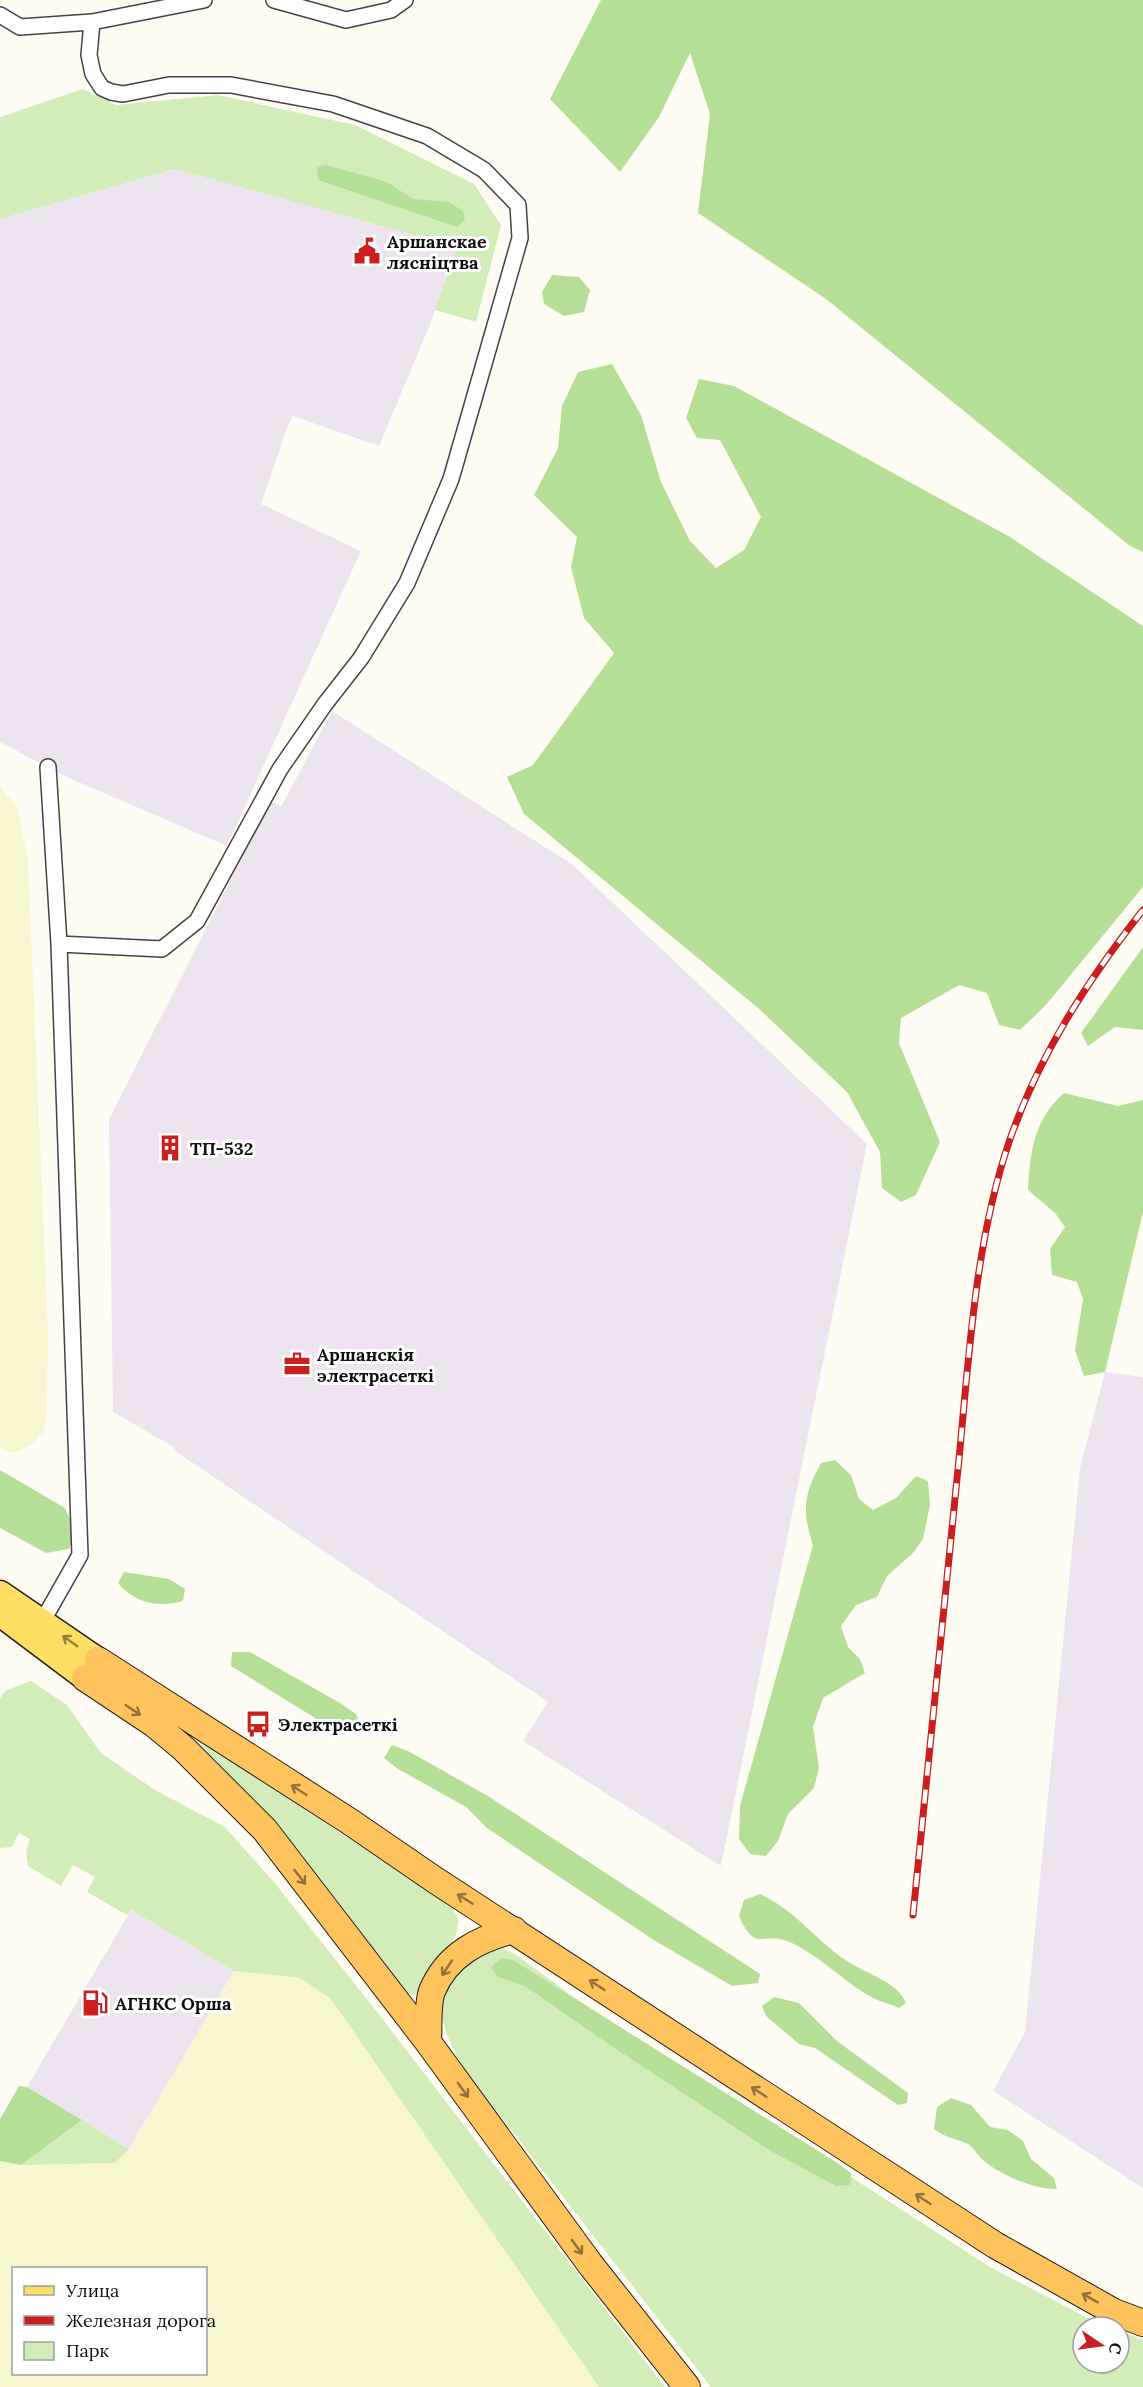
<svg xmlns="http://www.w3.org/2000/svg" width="1143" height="2387" viewBox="0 0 1143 2387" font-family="Lora,serif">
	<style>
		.industrial { fill: #eee4ef }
		.farmland { fill: #f7f6d1; fill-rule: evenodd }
		.green { fill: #d2edb9 }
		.forest { fill: #b5df97 }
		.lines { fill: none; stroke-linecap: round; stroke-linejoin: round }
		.minor-casing { stroke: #434343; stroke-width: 18 }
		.primary-casing { stroke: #212121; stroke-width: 27 }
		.trunk-casing { stroke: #212121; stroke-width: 28 }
		.minor { stroke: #fff; stroke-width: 15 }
		.primary { stroke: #ffdf63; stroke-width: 24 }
		.trunk { stroke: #fec35c; stroke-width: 26 }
		.rail-casing { stroke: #cb1e1f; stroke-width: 7 }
		.rail { stroke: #fff; stroke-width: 4.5; stroke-dasharray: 14; stroke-linecap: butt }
		.oneway { stroke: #93823e }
		.oneway2 { stroke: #93723a }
		.labels { text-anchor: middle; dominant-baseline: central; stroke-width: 6; stroke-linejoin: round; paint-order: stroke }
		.poi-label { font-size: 18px; font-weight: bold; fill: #101010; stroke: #fff; text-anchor: start }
	</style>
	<rect width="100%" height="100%" fill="#fffdf3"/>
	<path class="industrial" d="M 175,169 L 457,247 L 429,327 L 379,446 L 293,416 L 287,428 L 261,504 L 361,551 L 227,846 L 62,775 L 0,742 L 0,219 Z
		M 332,711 L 573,865 L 867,1144 L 721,1866 L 523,1741 L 548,1702 L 178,1453 L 172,1446 L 113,1412 L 109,1119 L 271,801 L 281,807 Z
		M 1105,1372 L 1143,1377 L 1143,2188 L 993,2091 L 1025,2032 L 1080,1468 Z
		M 131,1910 L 234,1971 L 129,2149 L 27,2087 Z"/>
	<path class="farmland" d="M 0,786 L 17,807 L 28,861 L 48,1329 L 47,1415 L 43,1432 L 30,1446 L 13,1453 L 0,1447 Z
		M 234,1971 L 300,1978 L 331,1999 L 599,2387 L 0,2387 L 0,2161 L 21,2165 L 115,2163 L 129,2149 ZM 14,2268 L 206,2268 L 206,2374 L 14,2374 Z"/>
	<path class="green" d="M 83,89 L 116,105 L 218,95 L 355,125 L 474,184 L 501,225 L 476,322 L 435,310 L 457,247 L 175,169 L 0,219 L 0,117 Z
		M 31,1681 L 67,1705 L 101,1753 L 155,1790 L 225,1827 L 273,1881 L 374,2008 L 665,2387 L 599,2387 L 331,1999 L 300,1978 L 234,1971 L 131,1910 L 127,1915 L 87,1892 L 95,1877 L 73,1865 L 61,1886 L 28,1866 L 26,1852 L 30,1839 L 19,1833 L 12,1847 L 0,1848 L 0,1698 L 6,1690 Z
		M 190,1734 L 452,1906 L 459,1922 L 456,1935 L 423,1991 L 413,1995 L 406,1994 C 337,1904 271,1814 190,1734 Z
		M 503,1948 L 518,1956 L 572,1996 L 990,2267 L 1086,2317 L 1111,2327 L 1083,2327 L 1083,2363 L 1119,2363 L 1119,2330 L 1143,2340 L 1143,2387 L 711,2387 L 462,2067 C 443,2030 426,1994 466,1964 C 481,1952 484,1949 503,1948 Z
		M 82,2120 L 129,2149 L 115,2163 L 21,2165 Z"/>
	<path class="forest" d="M 601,0 L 1143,0 L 1143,552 L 1130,546 L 826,299 L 698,213 L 710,114 L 690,53 L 659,117 L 620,172 L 550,99 Z
		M 326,165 L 387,182 L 413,199 L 449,202 L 463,211 L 465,220 L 457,227 L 318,180 L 317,167 Z
		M 552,275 L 579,277 L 590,290 L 584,312 L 564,316 L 544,304 L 542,292 Z
		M 612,364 L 641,415 L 661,482 L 690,541 L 716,568 L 744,550 L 761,517 L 720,440 L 697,438 L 686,418 L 699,379 L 734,386 L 1010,537 L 1143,626 L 1143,887 L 1045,1006 L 1020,1030 L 999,1025 L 987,993 L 959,985 L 901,1018 L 899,1043 L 940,1142 L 916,1195 L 901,1202 L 882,1188 L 880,1152 L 847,1092 L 758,1008 L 524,814 L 507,777 L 533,765 L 614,653 L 584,618 L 571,567 L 577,537 L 534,495 L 558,448 L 562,406 L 578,372 Z
		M 1143,947 L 1143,1030 L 1115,1027 L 1088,1046 L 1081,1033 Z
		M 1064,1093 L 1118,1106 L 1143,1100 L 1143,1212 L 1105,1372 L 1084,1376 L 1075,1350 L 1083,1299 L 1077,1282 L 1052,1275 L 1050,1249 L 1065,1227 L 1055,1213 L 1028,1190 C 1030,1152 1034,1119 1064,1093 Z
		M 835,1460 L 851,1475 L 859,1499 L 873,1510 L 896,1498 L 916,1476 L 928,1481 L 930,1505 L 923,1539 L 913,1553 L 887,1576 L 877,1597 L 856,1605 L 841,1626 L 848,1647 L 860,1659 L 865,1673 L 823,1698 L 813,1727 L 819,1768 L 814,1788 L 788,1814 L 778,1841 L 766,1856 L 750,1854 L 739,1839 L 740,1806 L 813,1545 C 802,1511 803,1496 821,1463 Z
		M 0,1470 L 65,1508 L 76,1532 L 69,1549 L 46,1553 L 0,1528 Z
		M 124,1572 L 169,1579 L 185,1589 L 183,1601 C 159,1608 134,1603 118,1583 Z
		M 232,1652 L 250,1652 L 340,1703 L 356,1714 L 360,1723 L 355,1734 L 341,1734 L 231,1666 Z
		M 392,1745 L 408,1751 L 488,1796 L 760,1974 L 758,1983 L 732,1986 L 652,1939 L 487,1828 L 466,1807 L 398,1769 L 384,1758 Z
		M 760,1894 C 797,1911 815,1940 847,1961 C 866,1974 897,1981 906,2003 L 899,2008 C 891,2004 881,2002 873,1998 C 843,1982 819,1954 787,1941 C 763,1931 756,1954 739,1916 L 744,1900 Z
		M 501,1958 L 513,1960 L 839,2164 L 851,2173 L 850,2185 L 836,2186 L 771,2151 L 607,2043 L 525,1986 L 498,1977 L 491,1967 Z
		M 774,1997 L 799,2003 L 837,2041 L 908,2093 L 907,2103 L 898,2105 L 815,2048 L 799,2044 L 766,2016 L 762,2006 Z
		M 19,2086 L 27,2087 L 82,2120 L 21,2165 L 0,2161 L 0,2119 Z
		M 951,2098 L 971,2105 L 990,2127 L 1008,2130 L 1023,2141 L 1031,2159 L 1054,2178 L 1057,2189 C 1035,2190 1001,2175 984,2161 C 978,2156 974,2148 968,2144 C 955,2138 945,2138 934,2129 L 937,2107 Z"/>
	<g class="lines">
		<g class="minor-casing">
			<path id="minor" d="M 274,0 L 346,20 L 391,10 L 405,0
				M 0,15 L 20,27 L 92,22 L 204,0
				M 59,944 L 162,949 L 197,921 L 280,769 L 325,704 L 361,658 L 407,583 L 451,479 L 520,238 L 518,205 L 484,170 L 427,136 L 333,104 L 231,85 L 169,85 L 123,94 L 111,92 L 102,88 L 93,74 L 89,55 L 92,22
				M 38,1629 L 80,1555 L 59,944 L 48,767"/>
		</g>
		<g class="primary-casing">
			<path id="primary" d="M 0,1593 L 98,1660
				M 0,1614 L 85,1678"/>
		</g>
		<g class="trunk-casing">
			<path id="trunk" d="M 98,1660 L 349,1821 L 435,1880 L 995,2245 L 1114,2312 L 1143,2323
				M 85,1678 L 154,1724 L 183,1748 L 265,1830 L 428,2042 L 590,2264 L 687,2387
				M 428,2042 C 429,2027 427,2005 432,1991 C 447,1955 478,1939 514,1930"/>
		</g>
		<use href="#minor" class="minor"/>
		<use href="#primary" class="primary"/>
		<use href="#trunk" class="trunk"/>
		<g class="rail-casing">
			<path id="rail" d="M 913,1915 C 928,1766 943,1618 958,1469 C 969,1360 974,1246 1009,1142 C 1039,1055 1087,981 1143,910"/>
		</g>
		<use href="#rail" class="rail"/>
	</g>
	<defs><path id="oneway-shaft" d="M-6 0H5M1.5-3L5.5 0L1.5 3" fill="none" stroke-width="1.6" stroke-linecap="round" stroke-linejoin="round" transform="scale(1.5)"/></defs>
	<use class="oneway" href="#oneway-shaft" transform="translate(70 1641) rotate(-145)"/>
	<g class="oneway2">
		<use href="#oneway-shaft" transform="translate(133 1710) rotate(34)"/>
		<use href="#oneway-shaft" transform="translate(299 1790) rotate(-147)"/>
		<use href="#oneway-shaft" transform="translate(300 1877) rotate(52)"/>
		<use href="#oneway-shaft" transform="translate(465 1899) rotate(-148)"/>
		<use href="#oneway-shaft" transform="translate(447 1968) rotate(123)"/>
		<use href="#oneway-shaft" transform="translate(597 1985) rotate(-147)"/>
		<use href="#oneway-shaft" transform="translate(463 2090) rotate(54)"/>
		<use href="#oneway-shaft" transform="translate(759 2092) rotate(-147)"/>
		<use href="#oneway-shaft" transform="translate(923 2199) rotate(-147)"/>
		<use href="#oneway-shaft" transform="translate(577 2247) rotate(54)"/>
		<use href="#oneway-shaft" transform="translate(1090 2298) rotate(-151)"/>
	</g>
	<defs>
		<g id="civic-bare" transform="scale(2.07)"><path d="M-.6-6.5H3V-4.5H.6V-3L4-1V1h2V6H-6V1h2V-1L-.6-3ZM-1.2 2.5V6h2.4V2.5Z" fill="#cb1e1f" stroke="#fff" stroke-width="2.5" paint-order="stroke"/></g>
		<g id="building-bare" transform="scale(2.07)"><path d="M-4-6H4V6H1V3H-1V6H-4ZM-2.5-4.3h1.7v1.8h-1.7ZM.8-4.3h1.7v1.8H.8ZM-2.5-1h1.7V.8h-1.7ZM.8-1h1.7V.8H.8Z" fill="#cb1e1f" stroke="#fff" stroke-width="2.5" paint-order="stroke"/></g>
		<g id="office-bare" transform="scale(2.07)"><path d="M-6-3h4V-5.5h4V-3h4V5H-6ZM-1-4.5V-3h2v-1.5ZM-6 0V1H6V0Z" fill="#cb1e1f" stroke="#fff" stroke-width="2.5" paint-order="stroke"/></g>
		<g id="bus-bare" transform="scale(2.07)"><path d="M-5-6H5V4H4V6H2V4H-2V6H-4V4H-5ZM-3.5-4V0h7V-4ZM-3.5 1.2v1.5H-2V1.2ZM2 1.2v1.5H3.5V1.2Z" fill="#cb1e1f" stroke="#fff" stroke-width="2.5" paint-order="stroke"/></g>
		<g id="fuel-bare" transform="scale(2.07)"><path d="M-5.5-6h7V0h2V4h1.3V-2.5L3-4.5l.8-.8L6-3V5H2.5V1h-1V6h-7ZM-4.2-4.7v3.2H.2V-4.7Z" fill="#cb1e1f" stroke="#fff" stroke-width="2.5" paint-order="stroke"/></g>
	</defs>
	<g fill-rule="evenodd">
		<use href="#civic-bare" x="367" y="251"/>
		<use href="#building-bare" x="170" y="1148"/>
		<use href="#office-bare" x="297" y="1364"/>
		<use href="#bus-bare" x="258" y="1724"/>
		<use href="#fuel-bare" x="95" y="2003"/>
	</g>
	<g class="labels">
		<g class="poi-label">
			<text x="387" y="241">Аршанскае<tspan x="387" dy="21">лясніцтва</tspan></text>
			<text x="190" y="1148">ТП-532</text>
			<text x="317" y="1354">Аршанскія<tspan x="317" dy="21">электрасеткі</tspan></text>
			<text x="278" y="1724">Электрасеткі</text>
			<text x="115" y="2003">АГНКС Орша</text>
		</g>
	</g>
	<rect x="12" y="2267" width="195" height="108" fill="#ffffff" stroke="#9f9f9f" stroke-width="1.5"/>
	<rect x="24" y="2286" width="30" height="9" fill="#ffdf63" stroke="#9f9f9f" stroke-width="1.5"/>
	<text x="66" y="2297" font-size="18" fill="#101010">Улица</text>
	<rect x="24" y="2316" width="30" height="9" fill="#cb1e1f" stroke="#9f9f9f" stroke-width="1.5"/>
	<text x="66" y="2327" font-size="18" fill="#101010">Железная дорога</text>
	<rect x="24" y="2342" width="30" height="18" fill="#d2edb9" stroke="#9f9f9f" stroke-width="1.5"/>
	<text x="66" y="2357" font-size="18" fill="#101010">Парк</text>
	<g transform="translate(1101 2345) rotate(103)"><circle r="28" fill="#ffffff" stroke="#9f9f9f" stroke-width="1.5"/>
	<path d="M0-4.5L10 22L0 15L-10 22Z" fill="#cb1e1f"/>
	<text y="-9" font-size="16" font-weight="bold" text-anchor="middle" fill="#101010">С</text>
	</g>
</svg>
